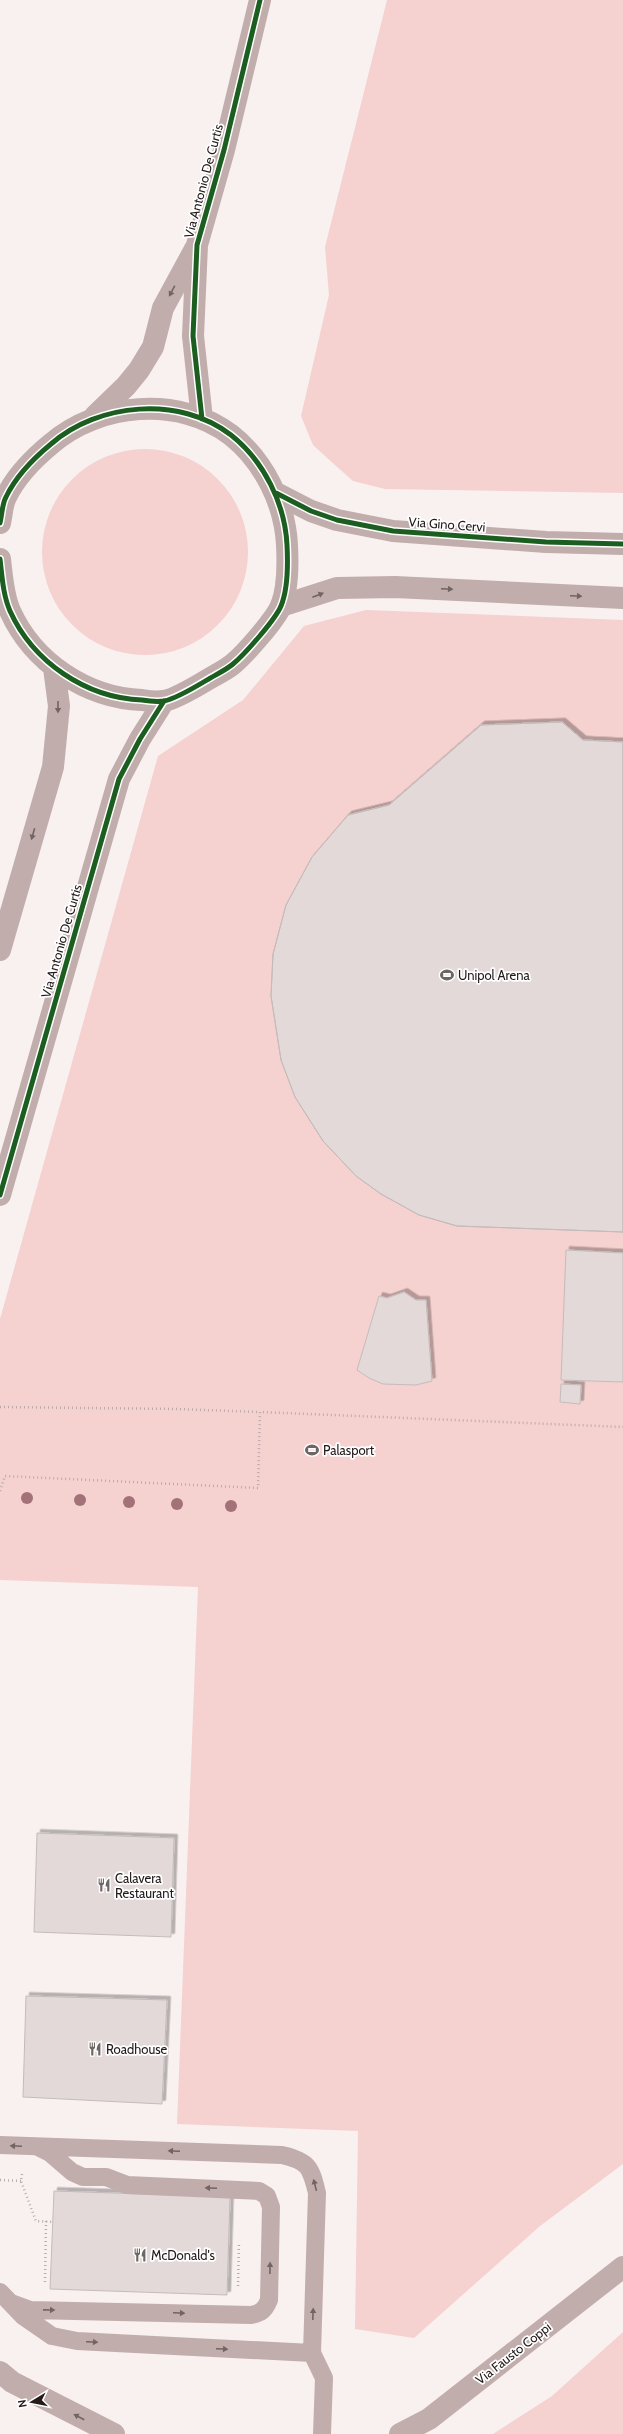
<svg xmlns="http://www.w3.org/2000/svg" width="623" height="2434" viewBox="0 0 623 2434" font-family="Cabin,sans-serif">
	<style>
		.green { fill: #f5d1cf }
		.building { fill: #e2d9d8; stroke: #c4bbbb; filter: url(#shadow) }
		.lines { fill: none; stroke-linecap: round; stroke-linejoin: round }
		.path { stroke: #b9abaa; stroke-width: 2.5; stroke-dasharray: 1 3; stroke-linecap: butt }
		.service { stroke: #c1adac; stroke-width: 18 }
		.minor { stroke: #c1adac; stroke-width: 22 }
		.tertiary { stroke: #c1adac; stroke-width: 22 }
		.cycleway-casing { stroke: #fff; stroke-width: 8 }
		.cycleway { stroke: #1b5e20; stroke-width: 5 }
		.tree { fill: #a37278 }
		.oneway { fill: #726463 }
		.labels { text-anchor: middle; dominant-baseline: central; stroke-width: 3.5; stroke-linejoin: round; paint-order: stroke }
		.street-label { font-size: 13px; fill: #231a1a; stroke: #fff }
		.poi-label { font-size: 13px; fill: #231a1a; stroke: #fff; text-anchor: start }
	</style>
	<defs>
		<filter id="shadow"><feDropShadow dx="3.5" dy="-3.5" stdDeviation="0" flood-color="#0004"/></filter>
	</defs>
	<rect width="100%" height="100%" fill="#f9f0f0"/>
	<path class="green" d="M 387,0 L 623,0 L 623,493 L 385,489 L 353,481 L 335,465 L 313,445 L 301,416 L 329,295 L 325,247 Z
		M42 552a103 103 0 1 1 206 0a103 103 0 1 1-206 0Z
		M 366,610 L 623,620 L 623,2164 L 540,2226 L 414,2338 L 355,2329 L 358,2131 L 177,2124 L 198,1587 L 0,1580 L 0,1319 L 158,756 L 243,700 L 304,626 Z
		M 623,2332 L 623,2434 L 493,2434 L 552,2396 Z"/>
	<path class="building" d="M 562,722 L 583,740 L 623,742 L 623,1232 L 457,1226 L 419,1215 L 381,1194 L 356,1176 L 323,1141 L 295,1097 L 281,1060 L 271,996 L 273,954 L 286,905 L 312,857 L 348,815 L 389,805 L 481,725 Z
		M 562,722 L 583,740 L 623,742 L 623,1232 L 457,1226 L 419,1215 L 381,1194 L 356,1176 L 323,1141 L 295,1097 L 281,1060 L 271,996 L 273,954 L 286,905 L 312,857 L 348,815 L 389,805 L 481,725 Z
		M 566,1250 L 623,1253 L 623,1382 L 561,1380 Z
		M 404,1292 L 416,1300 L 426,1300 L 432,1381 L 416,1385 L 383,1384 L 369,1378 L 357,1370 L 379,1296 L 387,1298 Z
		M 561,1384 L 581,1385 L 580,1404 L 560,1402 Z
		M 37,1833 L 174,1838 L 171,1937 L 34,1932 Z
		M 26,1996 L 167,2000 L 162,2104 L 23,2097 Z
		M 54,2191 L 230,2197 L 227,2295 L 50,2289 Z"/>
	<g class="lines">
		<path class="path" d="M 0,1407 L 176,1409 L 259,1412
			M 0,1491 L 5,1476 L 258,1488 L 260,1412 L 623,1427
			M 22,2174 L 21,2181 L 36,2221 L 53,2222
			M 0,2180 L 21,2181
			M 45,2282 L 46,2221
			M 238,2286 L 239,2242"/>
		<path class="service" d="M 0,2145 L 282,2155 C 309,2161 311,2168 317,2193 L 312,2353 L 324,2378 L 322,2434
			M 0,2292 L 23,2316 L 52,2336 L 77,2341 L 312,2353
			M 11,2303 L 30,2310 L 251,2315 C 261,2313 265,2310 269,2300 L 271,2207 L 267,2196 L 259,2191 L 127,2185 L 106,2177 L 83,2177 L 72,2172 L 50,2153 L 38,2147"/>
		<path class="minor" d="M 276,493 L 311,511 L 337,520 L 393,531 L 546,542 L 623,544
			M 281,606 L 337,588 L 395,587 L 623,598
			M 0,2372 L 12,2382 L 114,2434
			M 400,2434 L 429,2419 L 623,2267"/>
		<path class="tertiary" d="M 95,416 L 126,386 L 139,370 L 153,347 L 163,308 L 195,249
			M 202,419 L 193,336 L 197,245 L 224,150 L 260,0
			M 0,523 C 2,515 2,504 6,497 C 16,476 34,458 51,444 C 98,403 179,395 231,435 C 264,461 285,504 287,545 C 288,564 288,589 281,606 C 275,620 245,654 233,664 C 226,670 215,675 207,680 C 197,686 175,699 164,701 C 157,702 148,701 142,700 C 86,698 33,662 10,611 C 3,595 2,576 0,559
			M 0,950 L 53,767 L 59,706 L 54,668
			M 0,1195 L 119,779 L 140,739 L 164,701"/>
		<g class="cycleway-casing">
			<path id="cycleway" d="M 202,419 L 193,336 L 197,245 L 224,150 L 260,0
				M 276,493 L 311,511 L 337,520 L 393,531 L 546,542 L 623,544
				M 0,523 C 2,515 2,504 6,497 C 16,476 34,458 51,444 C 98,403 179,395 231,435 C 264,461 285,504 287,545 C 288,564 288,589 281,606 C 275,620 245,654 233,664 C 226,670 215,675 207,680 C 197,686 175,699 164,701 C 157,702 148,701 142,700 C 86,698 33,662 10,611 C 3,595 2,576 0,559
				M 0,1195 L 119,779 L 140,739 L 164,701"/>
		</g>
		<use href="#cycleway" class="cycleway"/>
	</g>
	<g class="tree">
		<circle cx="27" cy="1498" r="6"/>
		<circle cx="80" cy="1500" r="6"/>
		<circle cx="129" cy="1502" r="6"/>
		<circle cx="177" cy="1504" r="6"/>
		<circle cx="231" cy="1506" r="6"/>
	</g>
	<defs><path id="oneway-solid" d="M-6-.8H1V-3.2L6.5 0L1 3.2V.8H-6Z"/></defs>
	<g class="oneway">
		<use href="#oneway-solid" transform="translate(172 291) rotate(118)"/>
		<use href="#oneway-solid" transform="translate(447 589) rotate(3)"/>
		<use href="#oneway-solid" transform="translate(318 595) rotate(-21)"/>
		<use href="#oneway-solid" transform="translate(576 596) rotate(3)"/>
		<use href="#oneway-solid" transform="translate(58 707) rotate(90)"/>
		<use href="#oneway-solid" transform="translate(33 834) rotate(106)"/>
		<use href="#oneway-solid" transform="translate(16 2146) rotate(-177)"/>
		<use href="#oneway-solid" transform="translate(174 2151) rotate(-178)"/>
		<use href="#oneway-solid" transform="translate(315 2185) rotate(-104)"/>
		<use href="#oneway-solid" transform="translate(211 2188) rotate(-178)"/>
		<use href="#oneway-solid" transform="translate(270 2268) rotate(-89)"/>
		<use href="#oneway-solid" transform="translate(49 2310) rotate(1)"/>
		<use href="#oneway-solid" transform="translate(179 2313) rotate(2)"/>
		<use href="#oneway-solid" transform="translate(313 2314) rotate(-88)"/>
		<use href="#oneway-solid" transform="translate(92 2342) rotate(3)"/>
		<use href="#oneway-solid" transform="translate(222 2349) rotate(3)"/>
		<use href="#oneway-solid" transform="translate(79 2417) rotate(-152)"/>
	</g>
	<defs>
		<g id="stadium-bare" transform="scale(1.08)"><path d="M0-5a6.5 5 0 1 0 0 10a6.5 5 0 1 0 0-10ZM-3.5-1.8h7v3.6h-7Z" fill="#6e6565" stroke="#fff" stroke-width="2.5" paint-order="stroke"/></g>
		<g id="restaurant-bare" transform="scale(1.08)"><path d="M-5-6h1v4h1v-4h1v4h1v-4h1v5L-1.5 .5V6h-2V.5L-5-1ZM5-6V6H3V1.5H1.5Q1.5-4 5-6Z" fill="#6e6565" stroke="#fff" stroke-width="2.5" paint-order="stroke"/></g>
	</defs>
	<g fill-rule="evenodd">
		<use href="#stadium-bare" x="447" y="975"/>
		<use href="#stadium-bare" x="312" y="1450"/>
		<use href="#restaurant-bare" x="104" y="1885"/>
		<use href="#restaurant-bare" x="95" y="2049"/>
		<use href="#restaurant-bare" x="140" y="2255"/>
	</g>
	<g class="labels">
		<g class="street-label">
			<text transform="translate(203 181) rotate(-75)">Via Antonio De Curtis</text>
			<text transform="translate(447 524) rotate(4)">Via Gino Cervi</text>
			<text transform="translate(61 941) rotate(-74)">Via Antonio De Curtis</text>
			<text transform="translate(513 2353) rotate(-38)">Via Fausto Coppi</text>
		</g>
		<g class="poi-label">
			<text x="458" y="975">Unipol Arena</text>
			<text x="323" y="1450">Palasport</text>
			<text x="115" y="1878">Calavera<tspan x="115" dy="15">Restaurant</tspan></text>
			<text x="106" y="2049">Roadhouse</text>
			<text x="151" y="2255">McDonald's</text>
		</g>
	</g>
	<g transform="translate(32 2402) rotate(260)" stroke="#ffffff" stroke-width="3" paint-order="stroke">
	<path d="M0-3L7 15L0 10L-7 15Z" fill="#231a1a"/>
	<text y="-6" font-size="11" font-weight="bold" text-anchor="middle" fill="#231a1a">N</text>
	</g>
</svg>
